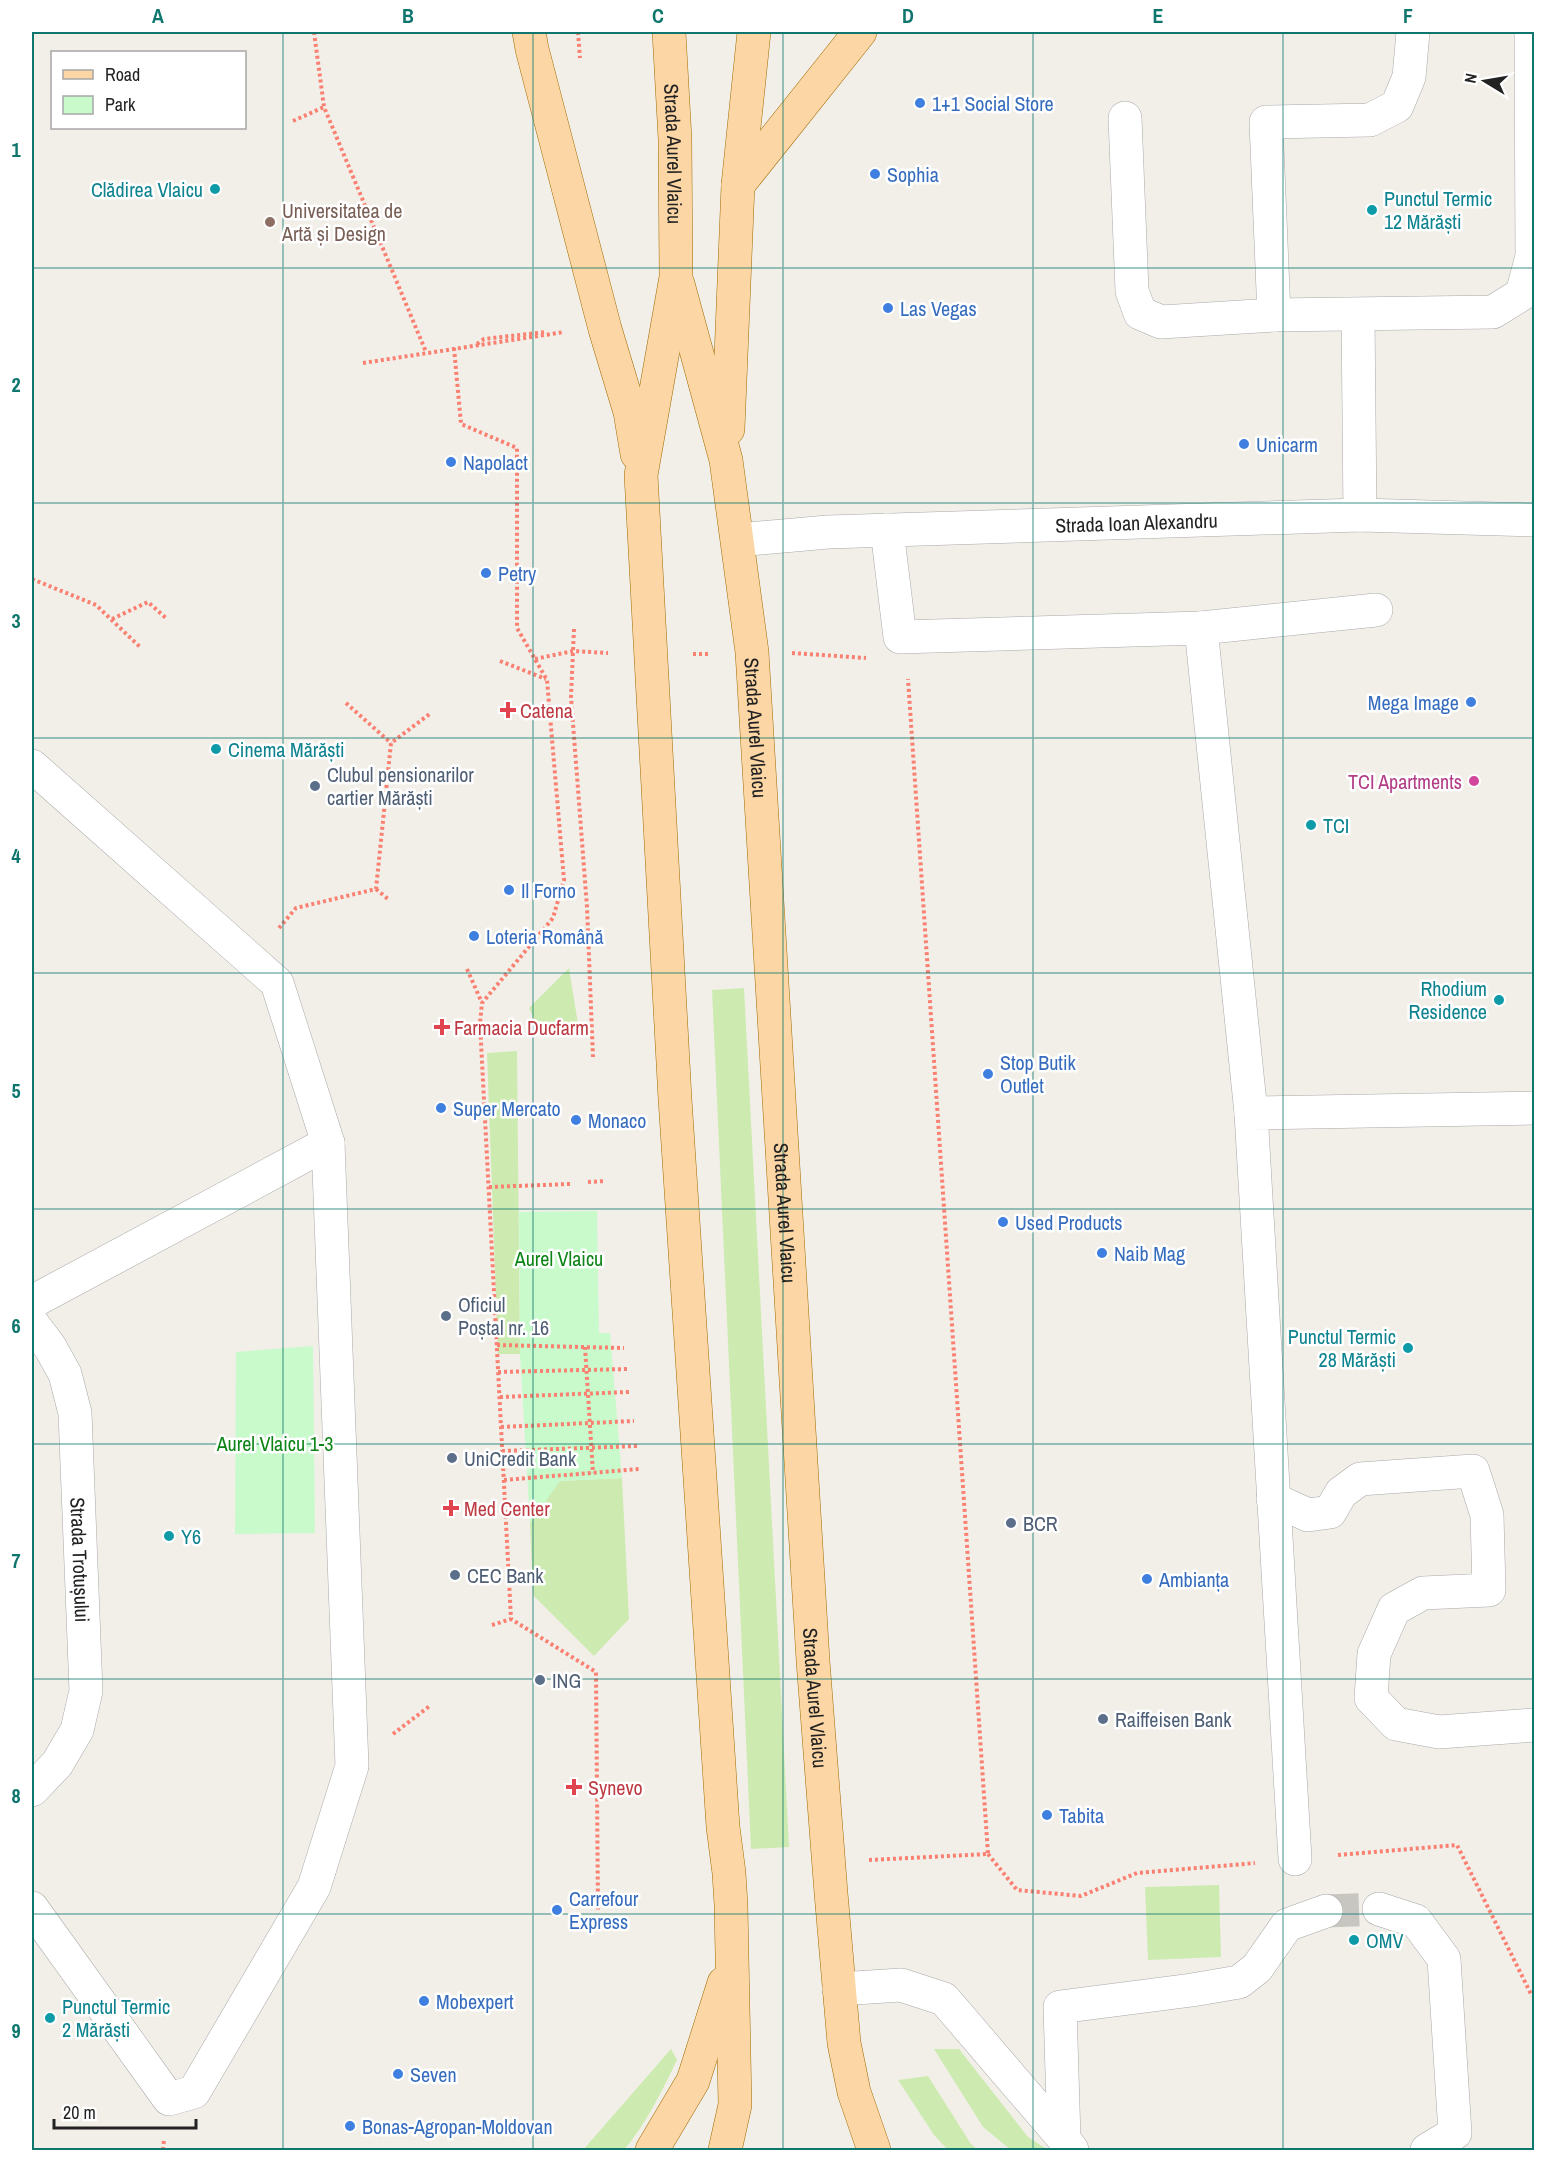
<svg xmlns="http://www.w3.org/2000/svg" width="1566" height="2182" viewBox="0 0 1566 2182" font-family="'Archivo Narrow',sans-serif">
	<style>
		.grass { fill: #cdebb0 }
		.park { fill: #c8facc }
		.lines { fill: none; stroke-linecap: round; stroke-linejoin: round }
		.minor-tunnel { stroke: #c8c6c1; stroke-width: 33; stroke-dasharray: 33 16; stroke-linecap: butt }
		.minor-casing { stroke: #a9a9a9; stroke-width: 34 }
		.major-casing { stroke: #a06b00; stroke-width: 34 }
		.path { stroke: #fa8072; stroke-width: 4; stroke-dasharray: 3 3; stroke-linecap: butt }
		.minor { stroke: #fff; stroke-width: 33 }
		.major { stroke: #fcd6a4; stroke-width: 33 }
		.grid { fill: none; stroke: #0f766e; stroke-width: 1.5; stroke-opacity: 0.55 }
		.shop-dot { fill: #3f7fe0; stroke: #fff; stroke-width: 2 }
		.culture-dot { fill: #0f9aa8; stroke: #fff; stroke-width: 2 }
		.education-dot { fill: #8d6e63; stroke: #fff; stroke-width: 2 }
		.health-dot { fill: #e0444e; stroke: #fff; stroke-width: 2 }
		.hotel-dot { fill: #d1479c; stroke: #fff; stroke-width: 2 }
		.service-dot { fill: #5c6f8a; stroke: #fff; stroke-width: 2 }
		.labels { text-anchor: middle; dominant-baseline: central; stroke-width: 5; stroke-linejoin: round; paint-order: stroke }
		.shop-label { font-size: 20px; fill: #366cbe; stroke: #fff; text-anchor: start }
		.street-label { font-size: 20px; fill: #222; stroke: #fff }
		.culture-label { font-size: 20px; fill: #0d838f; stroke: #fff; text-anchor: start }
		.education-label { font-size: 20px; fill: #785e54; stroke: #fff; text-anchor: start }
		.health-label { font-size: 20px; fill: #be3a42; stroke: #fff; text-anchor: start }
		.service-label { font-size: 20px; fill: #4e5e75; stroke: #fff; text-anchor: start }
		.hotel-label { font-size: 20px; fill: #b23c85; stroke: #fff; text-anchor: end }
		.park-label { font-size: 20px; fill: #0c8416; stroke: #fff }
		.neatline { fill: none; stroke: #0f766e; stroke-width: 2 }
		.grid-label { font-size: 20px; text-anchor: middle; font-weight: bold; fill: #0f766e }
	</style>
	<rect width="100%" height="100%" fill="#f2efe9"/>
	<path class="grass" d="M 569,968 L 578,1024 L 535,1021 L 529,1008 Z
		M 744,988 L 789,1847 L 751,1849 L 712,990 Z
		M 517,1051 L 520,1354 L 498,1354 L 487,1053 Z
		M 622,1478 L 629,1619 L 594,1656 L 533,1595 L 530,1523 L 559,1481 Z
		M 1219,1885 L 1221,1957 L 1148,1960 L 1145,1887 Z
		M 671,2049 L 677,2060 C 662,2091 646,2124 624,2150 L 583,2150 Z
		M 934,2049 L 959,2049 L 1028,2137 L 1048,2150 L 1011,2150 L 983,2127 Z
		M 928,2076 L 971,2144 L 978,2150 L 948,2150 L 934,2135 L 898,2080 Z"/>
	<path class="park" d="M 597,1211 L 599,1333 L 610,1333 L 622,1478 L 560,1481 L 530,1523 L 520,1354 L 519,1212 Z
		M 313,1346 L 315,1533 L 235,1534 L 236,1352 Z"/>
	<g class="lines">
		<path class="minor-tunnel" d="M 1326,1911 L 1379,1909"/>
		<g class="minor-casing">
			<g id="minor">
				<path d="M 1413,32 L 1409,77 L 1397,106 L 1370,120 L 1266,122 L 1274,315 L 1493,312 L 1522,294 L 1532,256 L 1531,32"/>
				<path d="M 1125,118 L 1132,291 L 1140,313 L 1161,322 L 1274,315"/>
				<path d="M 1358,315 L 1360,515"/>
				<path d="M 887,530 L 900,637 L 1201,628"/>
				<path id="s1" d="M 738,540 L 828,532 L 1360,515 L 1534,520"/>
				<path d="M 32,766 L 277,983 L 328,1143 L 352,1766 L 314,1887 L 194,2092 L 169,2099 L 32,1908"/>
				<path d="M 1251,1113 L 1201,628 L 1376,610"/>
				<path d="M 32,1302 L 328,1143"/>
				<path id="s2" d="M 32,1323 L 50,1347 L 65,1374 L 75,1413 L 86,1691 L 77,1730 L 57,1764 L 32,1790"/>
				<path d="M 1273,1499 L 1308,1515 L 1330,1512 L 1341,1493 L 1360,1479 L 1473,1471 L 1487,1515 L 1489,1590 L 1423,1593 L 1394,1609 L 1374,1654 L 1371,1698 L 1396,1724 L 1439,1732 L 1534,1725"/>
				<path d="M 1295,1859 L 1251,1113 L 1534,1108"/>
				<path d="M 1379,1909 L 1416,1921 L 1444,1959 L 1455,2133 L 1427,2150"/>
				<path d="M 839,1989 L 901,1985 L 944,1999 L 1064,2139"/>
				<path d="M 1072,2150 L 1064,2139 L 1060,2007 L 1192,1990 L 1239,1982 L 1257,1968 L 1287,1925 L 1326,1911"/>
			</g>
		</g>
		<g class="major-casing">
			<g id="major">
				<path d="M 529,32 L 532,49 L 605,329 L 630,412 L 637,454"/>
				<path id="s3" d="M 669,32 L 675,139 L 676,277 L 641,475 L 675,1099 L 723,1827 L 729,1873 L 731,1905 L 735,2105 L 725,2150"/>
				<path d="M 738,185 L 860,32"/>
				<path id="s4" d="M 678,284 L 726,460 L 752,652 L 813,1661 L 831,1893 L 844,2043 L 854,2092 L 874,2150"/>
				<path d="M 728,429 L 738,185 L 754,32"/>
				<path d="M 652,2150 L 693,2081 L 724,1983"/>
			</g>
		</g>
		<path class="path" d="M 314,32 L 324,107 L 426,352
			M 578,32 L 580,58
			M 293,121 L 324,107
			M 477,344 L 484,339 L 546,332
			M 454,348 L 461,424 L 517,448 L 517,628 L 547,680 L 564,880 L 553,918 L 482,1003 L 480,1023 L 511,1619 L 596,1672 L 598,1910
			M 363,363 L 564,332
			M 32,579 L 96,605 L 140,647
			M 112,619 L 148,602 L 166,618
			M 574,629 L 571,697 L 587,907 L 593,1057
			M 792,653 L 866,658
			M 693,654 L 710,654
			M 535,659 L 573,651 L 608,653
			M 500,661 L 546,679
			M 346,703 L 391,743
			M 376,889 L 388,899
			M 279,928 L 296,908 L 376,889 L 391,743 L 431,713
			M 467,969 L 482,1003
			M 588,1182 L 606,1181
			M 489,1187 L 570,1184
			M 497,1345 L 624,1348
			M 585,1347 L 593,1473
			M 498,1372 L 627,1369
			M 500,1397 L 629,1392
			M 501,1427 L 634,1421
			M 502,1451 L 637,1446
			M 504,1480 L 639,1469
			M 492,1625 L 511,1619
			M 393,1734 L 431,1705
			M 988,1854 L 1017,1890 L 1081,1896 L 1137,1873 L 1255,1863
			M 1338,1855 L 1457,1845 L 1532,1996
			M 869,1860 L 988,1854 L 908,679
			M 163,2150 L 164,2139"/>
		<use href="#minor" class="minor"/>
		<use href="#major" class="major"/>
	</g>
	<path class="grid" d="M 283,32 L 283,2150M 533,32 L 533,2150M 783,32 L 783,2150M 1033,32 L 1033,2150M 1283,32 L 1283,2150M 32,268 L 1534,268M 32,503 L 1534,503M 32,738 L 1534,738M 32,973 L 1534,973M 32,1209 L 1534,1209M 32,1444 L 1534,1444M 32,1679 L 1534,1679M 32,1914 L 1534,1914"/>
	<g class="shop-dot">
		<circle cx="920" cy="103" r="6"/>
		<circle cx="875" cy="174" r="6"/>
		<circle cx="888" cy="308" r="6"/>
		<circle cx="1244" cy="444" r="6"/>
		<circle cx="451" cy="462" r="6"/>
		<circle cx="486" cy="573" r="6"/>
		<circle cx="1471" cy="702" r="6"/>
		<circle cx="509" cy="890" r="6"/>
		<circle cx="474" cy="936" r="6"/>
		<circle cx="988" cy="1074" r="6"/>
		<circle cx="441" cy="1108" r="6"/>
		<circle cx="576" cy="1120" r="6"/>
		<circle cx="1003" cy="1222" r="6"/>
		<circle cx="1102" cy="1253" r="6"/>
		<circle cx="1147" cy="1579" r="6"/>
		<circle cx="1047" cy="1815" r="6"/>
		<circle cx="557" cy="1910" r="6"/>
		<circle cx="424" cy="2001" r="6"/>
		<circle cx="398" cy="2074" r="6"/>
		<circle cx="350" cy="2126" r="6"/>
	</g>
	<g class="culture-dot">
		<circle cx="215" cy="189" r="6"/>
		<circle cx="1372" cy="210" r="6"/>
		<circle cx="216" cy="749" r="6"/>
		<circle cx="1311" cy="825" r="6"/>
		<circle cx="1499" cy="1000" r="6"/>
		<circle cx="1408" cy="1348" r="6"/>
		<circle cx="169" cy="1536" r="6"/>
		<circle cx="1354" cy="1940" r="6"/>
		<circle cx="50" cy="2018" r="6"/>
	</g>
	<circle class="education-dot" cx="270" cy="222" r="6"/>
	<g class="health-dot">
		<path d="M505 701h6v6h6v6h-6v6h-6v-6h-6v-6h6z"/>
		<path d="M439 1018h6v6h6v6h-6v6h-6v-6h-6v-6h6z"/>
		<path d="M448 1499h6v6h6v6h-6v6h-6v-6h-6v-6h6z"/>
		<path d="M571 1778h6v6h6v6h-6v6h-6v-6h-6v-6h6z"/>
	</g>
	<circle class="hotel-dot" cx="1474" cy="781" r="6"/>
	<g class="service-dot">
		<circle cx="315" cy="786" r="6"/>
		<circle cx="446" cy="1316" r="6"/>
		<circle cx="452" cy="1458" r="6"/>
		<circle cx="1011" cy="1523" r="6"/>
		<circle cx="455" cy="1575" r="6"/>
		<circle cx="540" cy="1680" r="6"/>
		<circle cx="1103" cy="1719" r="6"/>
	</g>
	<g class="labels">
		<g class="shop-label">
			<text x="932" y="103">1+1 Social Store</text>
			<text x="887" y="174">Sophia</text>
			<text x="900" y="308">Las Vegas</text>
			<text x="1256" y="444">Unicarm</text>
			<text x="463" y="462">Napolact</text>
			<text x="498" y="573">Petry</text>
			<text x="1459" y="702" text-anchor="end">Mega Image</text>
			<text x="521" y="890">Il Forno</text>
			<text x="486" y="936">Loteria Română</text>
			<text x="1000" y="1062">Stop Butik<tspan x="1000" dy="23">Outlet</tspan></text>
			<text x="453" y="1108">Super Mercato</text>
			<text x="588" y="1120">Monaco</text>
			<text x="1015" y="1222">Used Products</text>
			<text x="1114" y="1253">Naib Mag</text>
			<text x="1159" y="1579">Ambianța</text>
			<text x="1059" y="1815">Tabita</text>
			<text x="569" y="1898">Carrefour<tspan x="569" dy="23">Express</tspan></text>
			<text x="436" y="2001">Mobexpert</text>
			<text x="410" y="2074">Seven</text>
			<text x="362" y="2126">Bonas-Agropan-Moldovan</text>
		</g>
		<g class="street-label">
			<text stroke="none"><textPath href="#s3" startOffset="122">Strada Aurel Vlaicu</textPath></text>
			<text stroke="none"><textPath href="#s1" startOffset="399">Strada Ioan Alexandru</textPath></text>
			<text stroke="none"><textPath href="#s4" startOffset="452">Strada Aurel Vlaicu</textPath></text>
			<text stroke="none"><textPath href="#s4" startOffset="938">Strada Aurel Vlaicu</textPath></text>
			<text stroke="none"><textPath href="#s2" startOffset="248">Strada Trotușului</textPath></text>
			<text stroke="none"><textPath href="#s4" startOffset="1424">Strada Aurel Vlaicu</textPath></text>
		</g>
		<g class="culture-label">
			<text x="203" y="189" text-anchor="end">Clădirea Vlaicu</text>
			<text x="1384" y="198">Punctul Termic<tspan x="1384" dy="23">12 Mărăști</tspan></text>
			<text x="228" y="749">Cinema Mărăști</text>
			<text x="1323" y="825">TCI</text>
			<text x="1487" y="988" text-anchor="end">Rhodium<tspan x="1487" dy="23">Residence</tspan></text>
			<text x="1396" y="1336" text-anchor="end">Punctul Termic<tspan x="1396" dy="23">28 Mărăști</tspan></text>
			<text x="181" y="1536">Y6</text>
			<text x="1366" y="1940">OMV</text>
			<text x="62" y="2006">Punctul Termic<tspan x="62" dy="23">2 Mărăști</tspan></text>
		</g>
		<g class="education-label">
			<text x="282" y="210">Universitatea de<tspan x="282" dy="23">Artă și Design</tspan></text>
		</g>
		<g class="health-label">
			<text x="520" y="710">Catena</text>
			<text x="454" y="1027">Farmacia Ducfarm</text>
			<text x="464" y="1508">Med Center</text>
			<text x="588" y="1787">Synevo</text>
		</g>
		<g class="service-label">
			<text x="327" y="774">Clubul pensionarilor<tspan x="327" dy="23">cartier Mărăști</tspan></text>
			<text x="458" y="1304">Oficiul<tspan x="458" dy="23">Poștal nr. 16</tspan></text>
			<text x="464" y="1458">UniCredit Bank</text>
			<text x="1023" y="1523">BCR</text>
			<text x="467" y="1575">CEC Bank</text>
			<text x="552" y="1680">ING</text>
			<text x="1115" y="1719">Raiffeisen Bank</text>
		</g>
		<g class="hotel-label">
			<text x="1462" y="781">TCI Apartments</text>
		</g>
		<g class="park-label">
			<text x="559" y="1258">Aurel Vlaicu</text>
			<text x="275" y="1443">Aurel Vlaicu 1-3</text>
		</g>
	</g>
	<rect width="1566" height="2182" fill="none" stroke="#ffffff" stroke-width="66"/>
	<rect x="51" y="51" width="195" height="78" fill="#ffffff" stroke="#a7a7a7" stroke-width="1.5"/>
	<rect x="63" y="70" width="30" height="9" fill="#fcd6a4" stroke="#a7a7a7" stroke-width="1.5"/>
	<text x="105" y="81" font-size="18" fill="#222222">Road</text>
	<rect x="63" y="96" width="30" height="18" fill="#c8facc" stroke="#a7a7a7" stroke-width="1.5"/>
	<text x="105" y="111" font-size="18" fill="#222222">Park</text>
	<g transform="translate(1485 81) rotate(281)" stroke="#ffffff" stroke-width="4.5" paint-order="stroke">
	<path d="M0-4.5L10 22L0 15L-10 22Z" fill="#222222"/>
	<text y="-9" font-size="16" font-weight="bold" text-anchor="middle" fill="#222222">N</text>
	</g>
	<path d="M54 2119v9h142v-9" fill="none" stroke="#222222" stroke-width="3"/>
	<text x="63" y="2119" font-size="18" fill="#222222" stroke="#ffffff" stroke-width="4.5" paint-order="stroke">20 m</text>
	<rect x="33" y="33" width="1500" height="2116" class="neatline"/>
	<g class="grid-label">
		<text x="158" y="23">A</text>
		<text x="408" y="23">B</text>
		<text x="658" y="23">C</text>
		<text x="908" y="23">D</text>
		<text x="1158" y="23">E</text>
		<text x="1408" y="23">F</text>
		<text x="16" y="157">1</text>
		<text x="16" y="392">2</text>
		<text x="16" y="628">3</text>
		<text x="16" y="863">4</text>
		<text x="16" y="1098">5</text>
		<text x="16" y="1333">6</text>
		<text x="16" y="1568">7</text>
		<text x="16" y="1803">8</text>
		<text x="16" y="2038">9</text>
	</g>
</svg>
